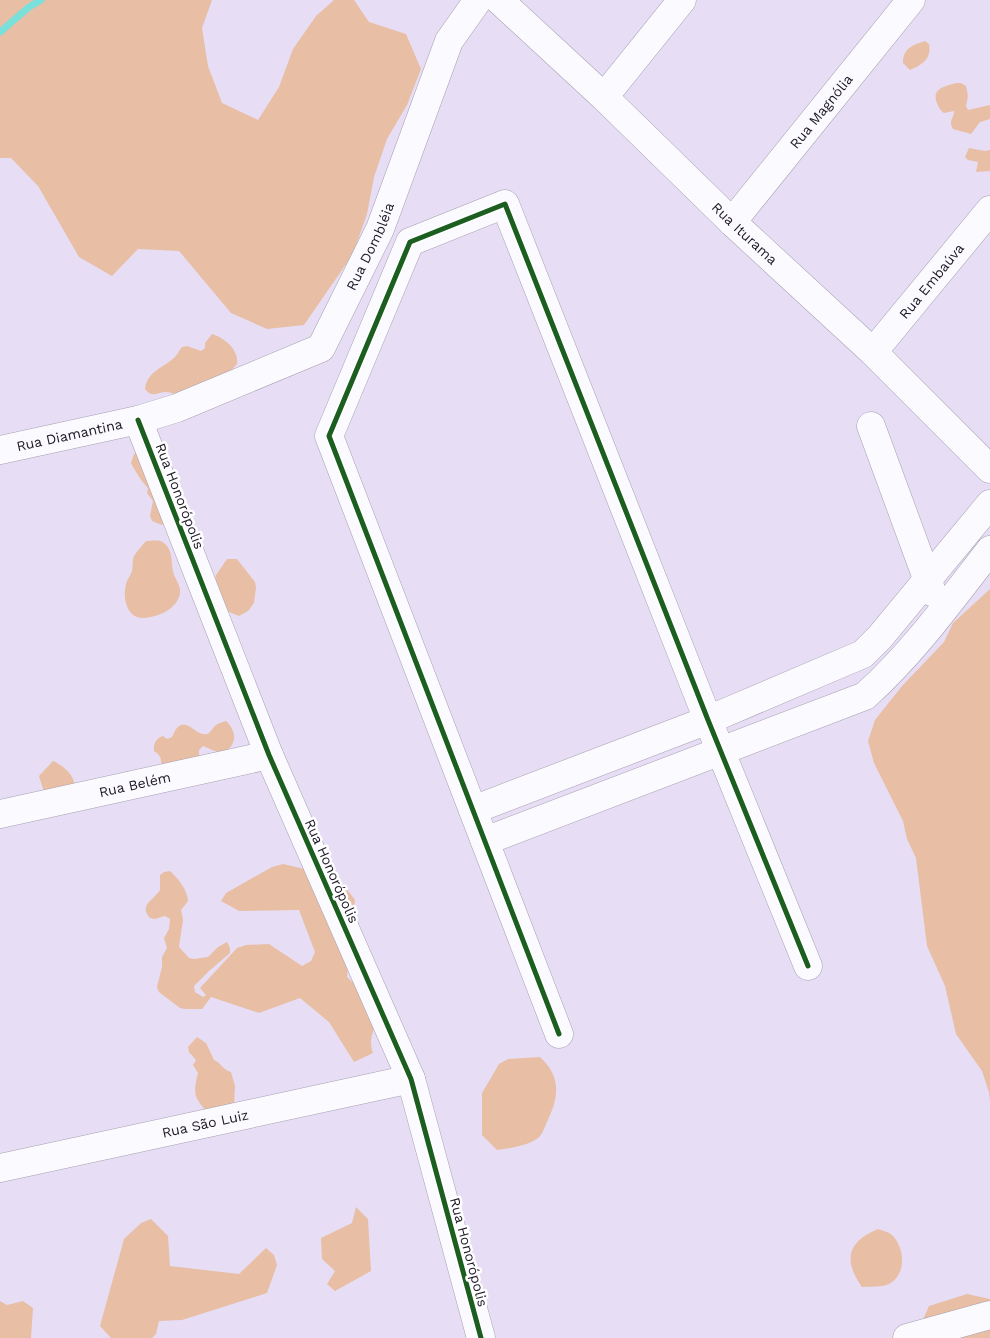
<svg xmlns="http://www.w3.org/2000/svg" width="990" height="1338" viewBox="0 0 990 1338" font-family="'Work Sans',sans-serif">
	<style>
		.green { fill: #e8bea4 }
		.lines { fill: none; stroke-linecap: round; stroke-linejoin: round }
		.stream { stroke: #7bdfda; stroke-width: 7 }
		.street-casing { stroke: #a69fb0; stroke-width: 29 }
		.street { stroke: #fbfafe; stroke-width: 28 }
		.cycleway-casing { stroke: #fff; stroke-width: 8 }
		.cycleway { stroke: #1b5e20; stroke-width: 5 }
		.labels { text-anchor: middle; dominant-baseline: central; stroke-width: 5; stroke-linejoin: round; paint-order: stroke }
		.street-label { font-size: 14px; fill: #1d1725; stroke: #fff }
	</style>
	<rect width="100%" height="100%" fill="#e7def5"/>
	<path class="green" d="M 0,0 L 212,0 L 202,28 L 208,66 L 222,103 L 258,120 L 279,87 L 293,49 L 316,16 L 334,0 L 354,0 L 369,22 L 406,34 L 421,69 L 407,105 L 387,139 L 374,177 L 367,214 L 353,254 L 304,325 L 267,329 L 231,313 L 179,251 L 138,249 L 112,276 L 79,257 L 38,186 L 11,158 L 0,158 Z
		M 925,41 L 929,44 C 932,59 922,65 910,70 L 903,63 C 903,48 913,45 925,41 Z
		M 956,83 L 961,83 L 966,86 L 968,96 L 966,106 L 968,110 L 990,105 L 990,119 L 980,122 L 971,134 L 953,129 C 948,121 954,118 954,111 L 944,113 C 940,110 939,108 937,103 C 931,89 945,86 956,83 Z
		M 969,148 L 985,151 L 990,150 L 990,171 L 976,172 L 978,162 L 968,160 L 965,157 Z
		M 212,334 C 225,338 239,350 237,364 L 229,373 L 179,395 C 174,394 170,392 165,392 C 156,393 152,398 145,389 C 147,371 165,367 175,357 C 178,354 179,350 182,347 L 187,346 L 201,351 L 205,348 L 205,343 Z
		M 141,451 L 165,522 L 162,525 L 152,521 L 150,516 L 153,501 L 147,493 L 148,488 C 143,484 134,469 131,463 L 134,454 Z
		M 146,541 C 151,541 160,539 164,543 C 173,550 171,561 173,571 C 174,578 181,585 180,592 C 179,609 156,618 142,618 C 125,617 122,594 127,581 C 128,578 131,575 132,571 C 133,566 132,561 134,556 C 137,551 142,546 146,541 Z
		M 227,559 L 237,559 L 255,582 L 256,587 L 254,603 L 248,611 L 239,616 L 229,612 L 225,609 L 214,585 L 216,575 Z
		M 990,589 L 990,1101 L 989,1092 L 982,1071 L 956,1034 L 945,986 L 927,946 L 916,858 L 907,839 L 903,821 L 874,763 L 868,741 L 875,720 L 902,686 L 944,642 L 953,623 Z
		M 226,721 C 238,733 237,745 222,754 L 203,746 L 199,750 L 199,760 L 162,772 C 161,763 163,756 154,751 C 153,744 156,738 163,736 L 167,739 L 172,737 C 174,734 175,729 178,727 C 188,718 195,736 207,734 C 211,733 212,728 215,726 C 218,723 223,722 226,721 Z
		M 53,761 C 63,765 74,775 75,786 L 44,792 L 39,776 Z
		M 283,864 L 313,871 L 343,884 L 355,900 L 347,977 L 384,1011 C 376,1023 367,1038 373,1053 L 354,1062 L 329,1022 L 300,998 L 259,1013 L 211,997 L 202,1009 L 185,1009 L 180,1008 L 159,992 L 157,987 L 162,967 L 162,957 L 167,948 L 164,938 L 169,929 L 170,919 L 165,916 L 155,919 L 150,918 C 138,905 154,900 160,890 L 160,875 L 164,872 L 170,871 C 178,879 187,888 188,901 L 181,910 L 183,920 L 179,947 L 189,958 L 194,959 L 208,957 L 218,947 L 227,942 L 230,948 L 230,953 L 209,971 L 194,986 L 195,992 L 203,997 L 206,995 L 200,988 L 237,948 L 246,945 L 269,944 L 302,966 L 311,961 L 315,952 L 299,910 L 239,911 L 221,901 L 226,893 L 272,867 Z
		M 197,1037 L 206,1043 L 214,1060 C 221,1063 223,1070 231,1072 L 235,1086 L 234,1106 L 209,1115 C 195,1097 192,1096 198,1073 L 193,1065 L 196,1060 L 189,1052 L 188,1047 Z
		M 540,1057 C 563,1078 558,1100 546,1124 C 544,1129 542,1135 538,1138 C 527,1146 511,1148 497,1150 L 482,1135 L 482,1093 L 499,1064 L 508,1059 Z
		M 356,1207 L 368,1219 L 371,1271 L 335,1291 L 327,1284 L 335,1271 L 322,1259 L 321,1238 L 352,1223 Z
		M 151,1219 L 168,1236 L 170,1266 L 239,1274 L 266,1248 L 274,1255 L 277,1265 L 267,1293 L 182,1320 L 159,1321 L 156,1334 L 152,1338 L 111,1338 L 100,1326 L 124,1239 L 141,1223 Z
		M 878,1229 C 883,1231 889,1232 892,1235 C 905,1248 907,1274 889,1284 C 881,1288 872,1286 862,1287 C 843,1260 847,1242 878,1229 Z
		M 967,1294 L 990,1299 L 990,1338 L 915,1338 L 929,1306 Z
		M 0,1301 L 7,1305 L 23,1301 L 33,1308 L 31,1338 L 0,1338 Z"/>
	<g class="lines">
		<path class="stream" d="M 0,32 L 29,7 L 41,0"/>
		<g class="street-casing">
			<g id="street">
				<path id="s1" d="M 499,0 L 604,97 L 732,222 L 873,352 L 990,469"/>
				<path d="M 604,97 L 682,0"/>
				<path id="s2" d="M 732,222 L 911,0"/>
				<path id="s3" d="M 873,352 L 990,210"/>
				<path d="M 138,420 L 269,755 L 411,1079 L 481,1338"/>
				<path d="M 871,426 L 932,592"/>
				<path id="s4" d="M 0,450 L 138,420 L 177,408 L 321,348 L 380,229 L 449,41 L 478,0"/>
				<path d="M 473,810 L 708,720 L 863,654 L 880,637 L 990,504"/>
				<path id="s5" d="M 0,814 L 269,755"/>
				<path d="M 485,841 L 865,696 C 913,653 951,600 990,550"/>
				<path d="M 559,1034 L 329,436 L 410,242 L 505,204 L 708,720 L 808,966"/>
				<path id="s6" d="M 0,1168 L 411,1079"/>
				<path d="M 907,1338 L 990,1315"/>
			</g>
		</g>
		<use href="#street" class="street"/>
		<g class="cycleway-casing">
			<path id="cycleway" d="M 138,420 L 269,755 L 411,1079 L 481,1338
				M 559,1034 L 329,436 L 410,242 L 505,204 L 708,720 L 808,966"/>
		</g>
		<use href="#cycleway" class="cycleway"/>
	</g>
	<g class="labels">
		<g class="street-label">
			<text stroke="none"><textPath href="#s2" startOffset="142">Rua Magnólia</textPath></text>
			<text stroke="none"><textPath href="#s1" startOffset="339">Rua Iturama</textPath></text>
			<text stroke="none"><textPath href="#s4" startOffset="451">Rua Dombléia</textPath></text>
			<text stroke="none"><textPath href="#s3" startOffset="92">Rua Embaúva</textPath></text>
			<text stroke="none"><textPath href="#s4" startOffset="71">Rua Diamantina</textPath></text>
			<text transform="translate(180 496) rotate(69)">Rua Honorópolis</text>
			<text stroke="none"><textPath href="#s5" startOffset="138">Rua Belém</textPath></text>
			<text transform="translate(332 871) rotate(66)">Rua Honorópolis</text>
			<text stroke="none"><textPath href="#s6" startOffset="210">Rua São Luiz</textPath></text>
			<text transform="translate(469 1252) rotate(75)">Rua Honorópolis</text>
		</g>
	</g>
</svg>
